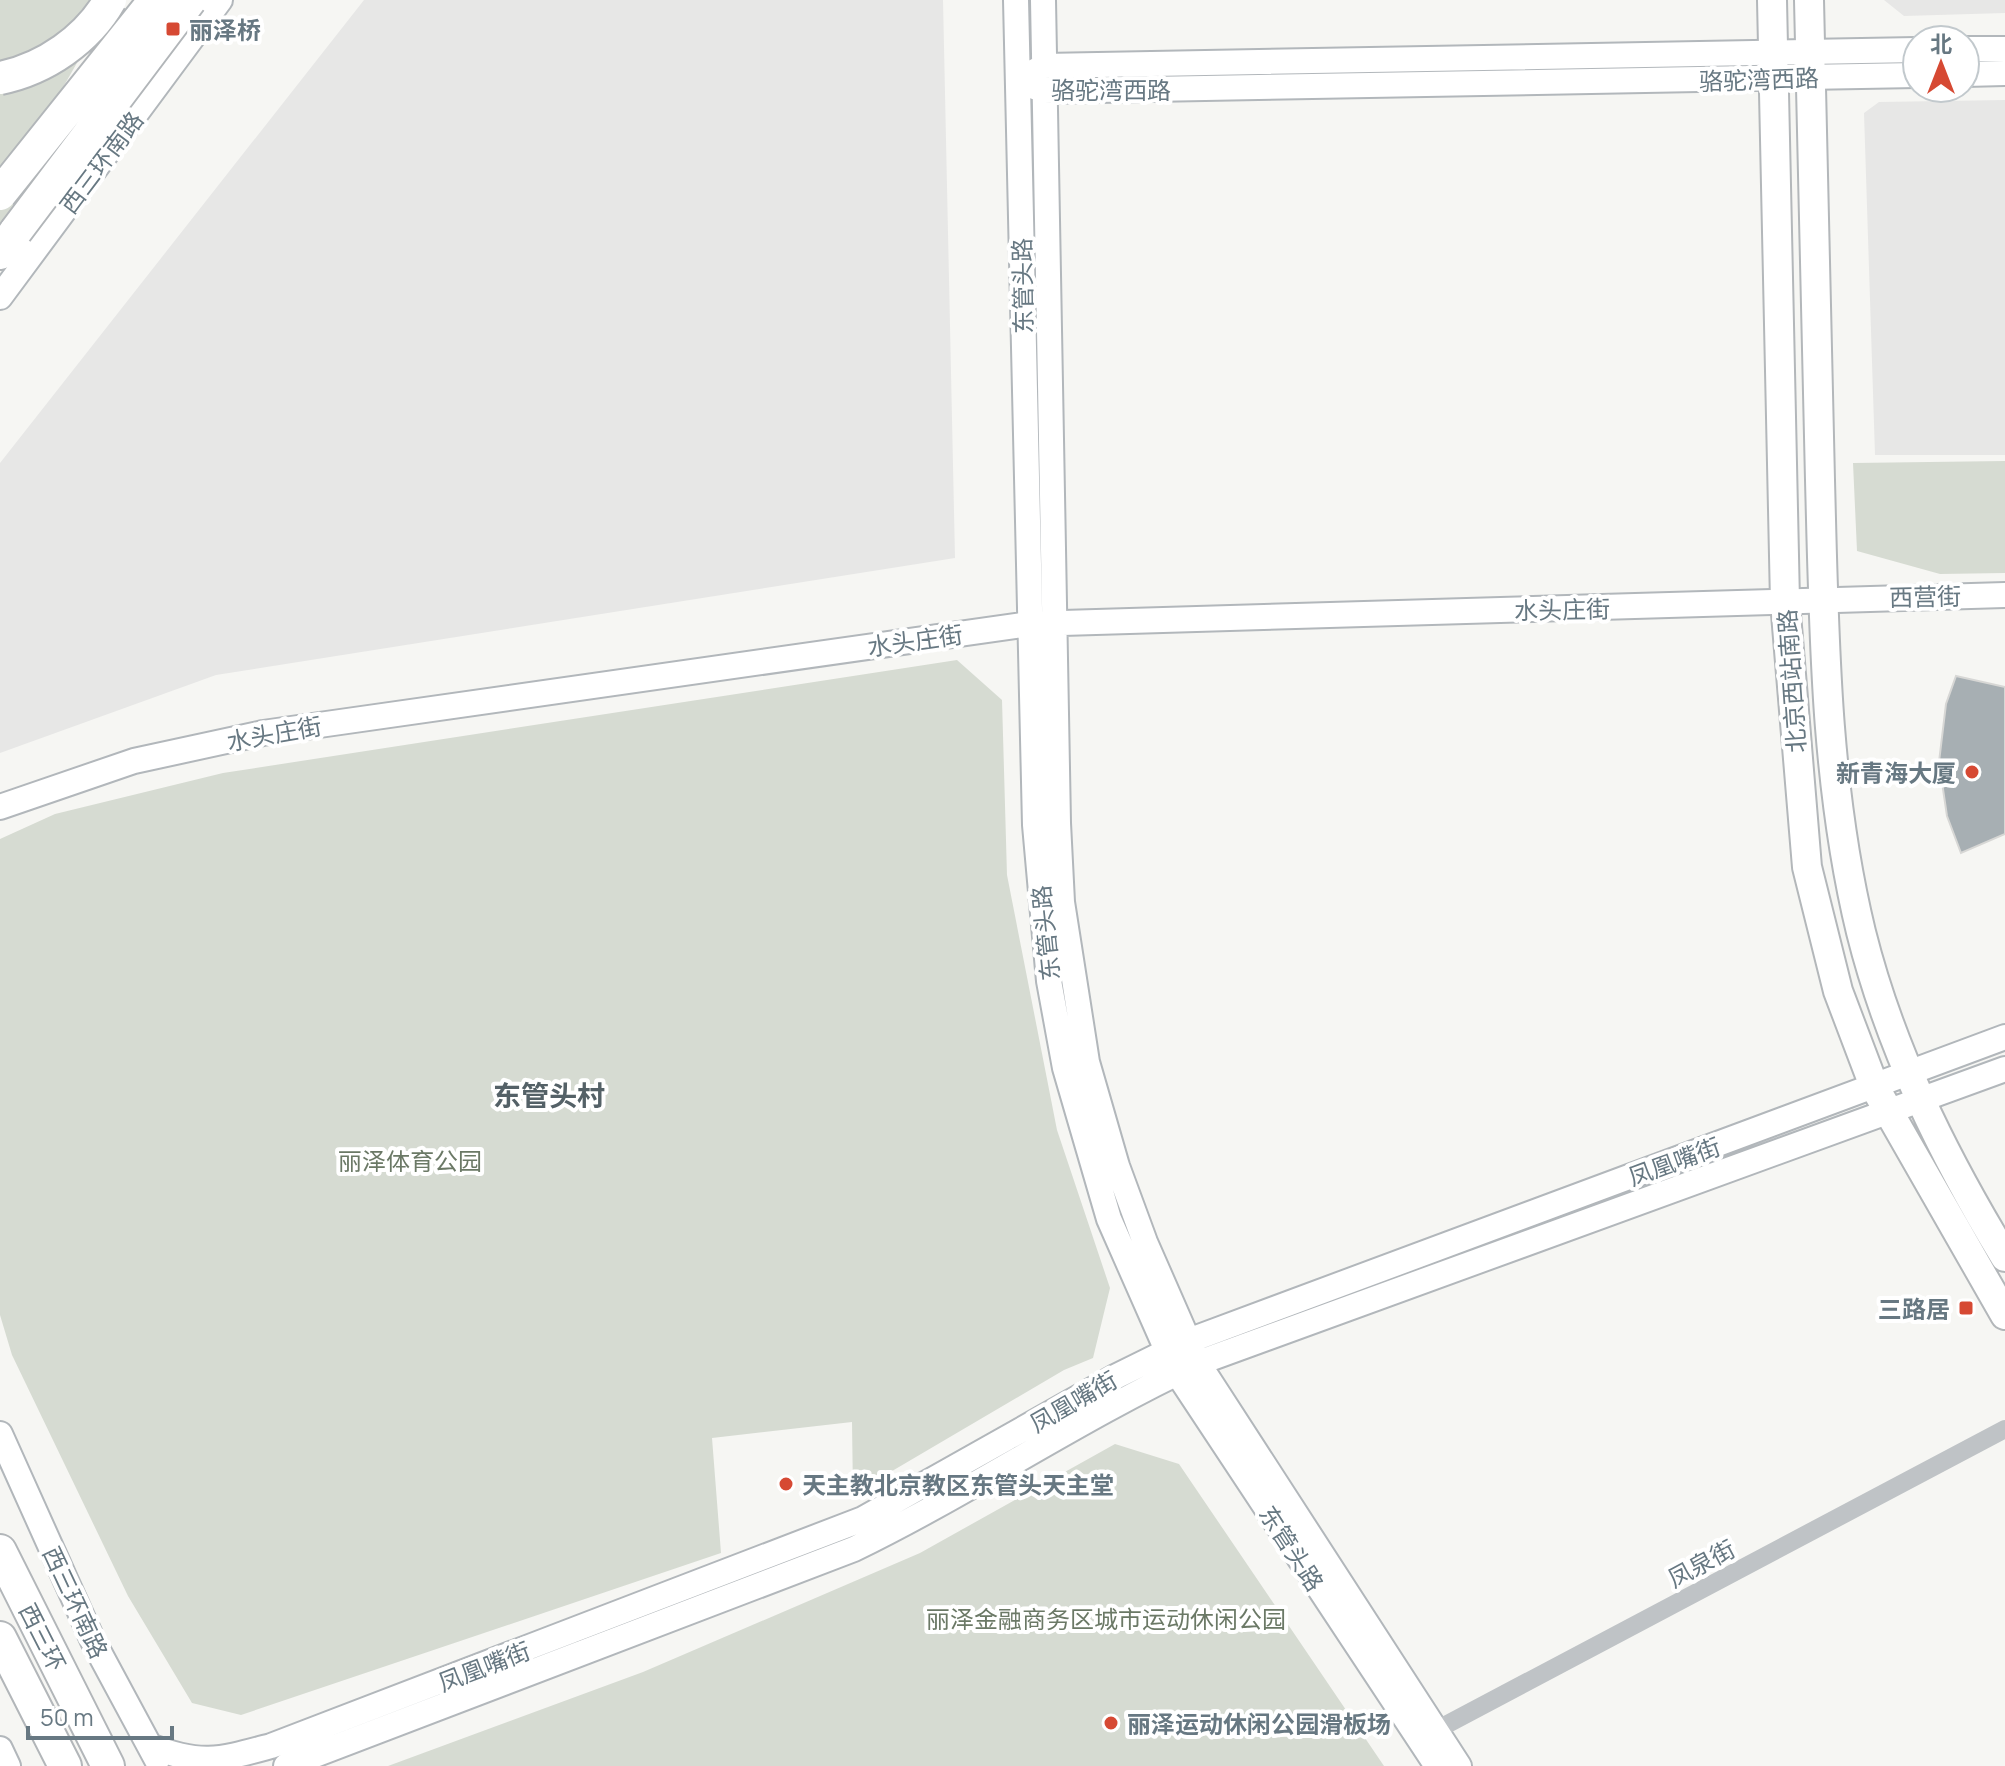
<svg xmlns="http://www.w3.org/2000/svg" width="2005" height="1766" viewBox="0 0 2005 1766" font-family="Manrope,'Noto Sans SC',sans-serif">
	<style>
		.built { fill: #e7e7e6 }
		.green { fill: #d6dbd2 }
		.building { fill: #a7afb3; stroke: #d7d7d5; stroke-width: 2 }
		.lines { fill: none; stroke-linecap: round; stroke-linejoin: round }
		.secondary-casing { stroke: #b2b7bb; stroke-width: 28 }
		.primary-casing { stroke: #b3b7ba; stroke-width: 32 }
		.highway-casing { stroke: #b2b6b9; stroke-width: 36 }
		.street { stroke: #bfc3c6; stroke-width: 18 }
		.secondary { stroke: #fff; stroke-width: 24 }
		.primary { stroke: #fff; stroke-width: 28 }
		.highway { stroke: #fff; stroke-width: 32 }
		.highway-bridge-casing { stroke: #b2b6b9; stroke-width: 36; stroke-linecap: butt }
		.highway-bridge { stroke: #fff; stroke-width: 32 }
		.poi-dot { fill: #d64933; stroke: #fff; stroke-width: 3 }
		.labels { text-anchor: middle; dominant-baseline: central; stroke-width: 8; stroke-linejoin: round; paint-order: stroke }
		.poi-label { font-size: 24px; font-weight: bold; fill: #677882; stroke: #fff; text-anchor: start }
		.street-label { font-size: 24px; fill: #677882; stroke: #fff }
		.park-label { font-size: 24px; fill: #6b7966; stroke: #fff }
		.quarter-label { font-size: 28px; font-weight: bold; fill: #546167; stroke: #fff }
	</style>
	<rect width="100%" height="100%" fill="#f6f6f3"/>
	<path class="built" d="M 364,0 L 943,0 L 955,558 L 216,675 L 0,753 L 0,463 Z
		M 1884,0 L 2005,0 L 2005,13 L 1904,16 Z
		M 2005,100 L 2005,455 L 1875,455 L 1864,113 L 1879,102 Z"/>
	<path class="green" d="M 0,0 L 113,0 L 50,110 L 62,157 L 0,239 Z
		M 2005,461 L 2005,573 L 1940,574 L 1857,551 L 1853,463 Z
		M 957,660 L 1002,700 L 1007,875 L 1057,1130 L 1110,1288 L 1093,1358 L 1064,1370 L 853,1494 L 852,1422 L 712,1438 L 721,1553 L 241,1715 L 192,1703 L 128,1596 L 12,1355 L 0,1315 L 0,839 L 55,814 L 223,773 Z
		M 1115,1444 L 1179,1464 L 1384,1766 L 388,1766 L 643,1672 L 920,1553 Z"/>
	<path class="building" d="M 1956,676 L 2005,687 L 2005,834 L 1961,853 L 1947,816 L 1939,762 L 1946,704 Z"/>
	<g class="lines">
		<g class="secondary-casing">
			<path id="secondary" d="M 1016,0 L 1035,825 L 1049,981 L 1065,1068 L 1109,1219 L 1177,1373 L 1437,1766
				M 1043,0 L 1058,823 L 1062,902 L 1087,1062 L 1117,1166 L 1145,1242 L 1198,1363 L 1459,1766
				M 1965,49 L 2005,49
				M 1030,74 L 1044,66 L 1917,50
				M 1965,74 L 2005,73
				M 1032,86 L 1044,91 L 1917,75
				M 0,297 L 220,0
				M 0,807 L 134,761 L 263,733 L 1029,624 L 2005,595
				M 0,1434 L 93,1641 L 157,1760
				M 150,1746 C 202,1766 219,1760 271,1746 L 863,1519 L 1117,1376 L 1188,1341 L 2005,1037
				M 0,1749 L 8,1766
				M 286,1766 L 854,1549 C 971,1492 1080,1418 1198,1363 L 2005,1069"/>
		</g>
		<g class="primary-casing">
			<path id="primary" d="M 1772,0 L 1785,602 L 1807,867 L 1838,991 L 1874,1086 L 2005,1315
				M 1809,0 C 1813,160 1816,320 1820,480 C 1824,632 1825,784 1861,932 C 1890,1048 1943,1155 2005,1257"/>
		</g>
		<g class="highway-casing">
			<path id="highway" d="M 0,253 L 16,231
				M 0,1551 L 108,1766
				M 0,1638 L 65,1766"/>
		</g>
		<path class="street" d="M 1425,1736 L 2005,1429"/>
		<use href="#secondary" class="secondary"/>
		<use href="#primary" class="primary"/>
		<use href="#highway" class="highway"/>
		<g class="highway-bridge-casing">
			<path id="highway-bridge" d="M 0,78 C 45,69 88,39 110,0
				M 0,194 L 155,0
				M 16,231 L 190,0"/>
		</g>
		<use href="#highway-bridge" class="highway-bridge"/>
	</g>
	<g class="poi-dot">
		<rect x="165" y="21" width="16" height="16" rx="4"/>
		<circle cx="1972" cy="772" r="8"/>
		<rect x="1958" y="1300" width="16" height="16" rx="4"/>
		<circle cx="786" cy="1484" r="8"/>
		<circle cx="1111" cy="1723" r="8"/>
	</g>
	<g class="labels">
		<g class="poi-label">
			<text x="189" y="29">丽泽桥</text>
			<text x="1956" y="772" text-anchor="end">新青海大厦</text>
			<text x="1950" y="1308" text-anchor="end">三路居</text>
			<text x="802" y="1484">天主教北京教区东管头天主堂</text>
			<text x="1127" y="1723">丽泽运动休闲公园滑板场</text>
		</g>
		<g class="street-label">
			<text transform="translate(1759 79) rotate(-2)">骆驼湾西路</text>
			<text x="1111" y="89">骆驼湾西路</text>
			<text transform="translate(101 162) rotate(-53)">西三环南路</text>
			<text transform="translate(1022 286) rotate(-91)">东管头路</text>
			<text transform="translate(1925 596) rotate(-1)">西营街</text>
			<text transform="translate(1562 609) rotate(-1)">水头庄街</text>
			<text transform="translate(915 640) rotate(-8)">水头庄街</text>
			<text transform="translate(1791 681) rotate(-94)">北京西站南路</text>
			<text transform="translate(274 733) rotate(-10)">水头庄街</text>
			<text transform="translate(1045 933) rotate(-96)">东管头路</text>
			<text transform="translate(1674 1161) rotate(-20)">凤凰嘴街</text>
			<text transform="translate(1073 1401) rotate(-30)">凤凰嘴街</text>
			<text transform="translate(1292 1548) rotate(57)">东管头路</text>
			<text transform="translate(1701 1563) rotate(-28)">凤泉街</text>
			<text transform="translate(76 1602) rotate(65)">西三环南路</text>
			<text transform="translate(43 1637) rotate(63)">西三环</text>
			<text transform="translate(484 1666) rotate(-21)">凤凰嘴街</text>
		</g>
		<g class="park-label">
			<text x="410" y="1160">丽泽体育公园</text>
			<text x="1106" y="1618">丽泽金融商务区城市运动休闲公园</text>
		</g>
		<g class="quarter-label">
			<text x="549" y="1095">东管头村</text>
		</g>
	</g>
	<g transform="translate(1941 64)"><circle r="38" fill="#ffffff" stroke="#c2c9cd" stroke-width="2"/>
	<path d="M0-6L14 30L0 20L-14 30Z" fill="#d64933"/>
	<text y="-12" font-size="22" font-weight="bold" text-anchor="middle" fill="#677882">北</text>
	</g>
	<path d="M28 1726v12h144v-12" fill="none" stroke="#677882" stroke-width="4"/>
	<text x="40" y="1726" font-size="24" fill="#677882" stroke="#ffffff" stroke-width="6" paint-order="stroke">50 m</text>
</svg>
